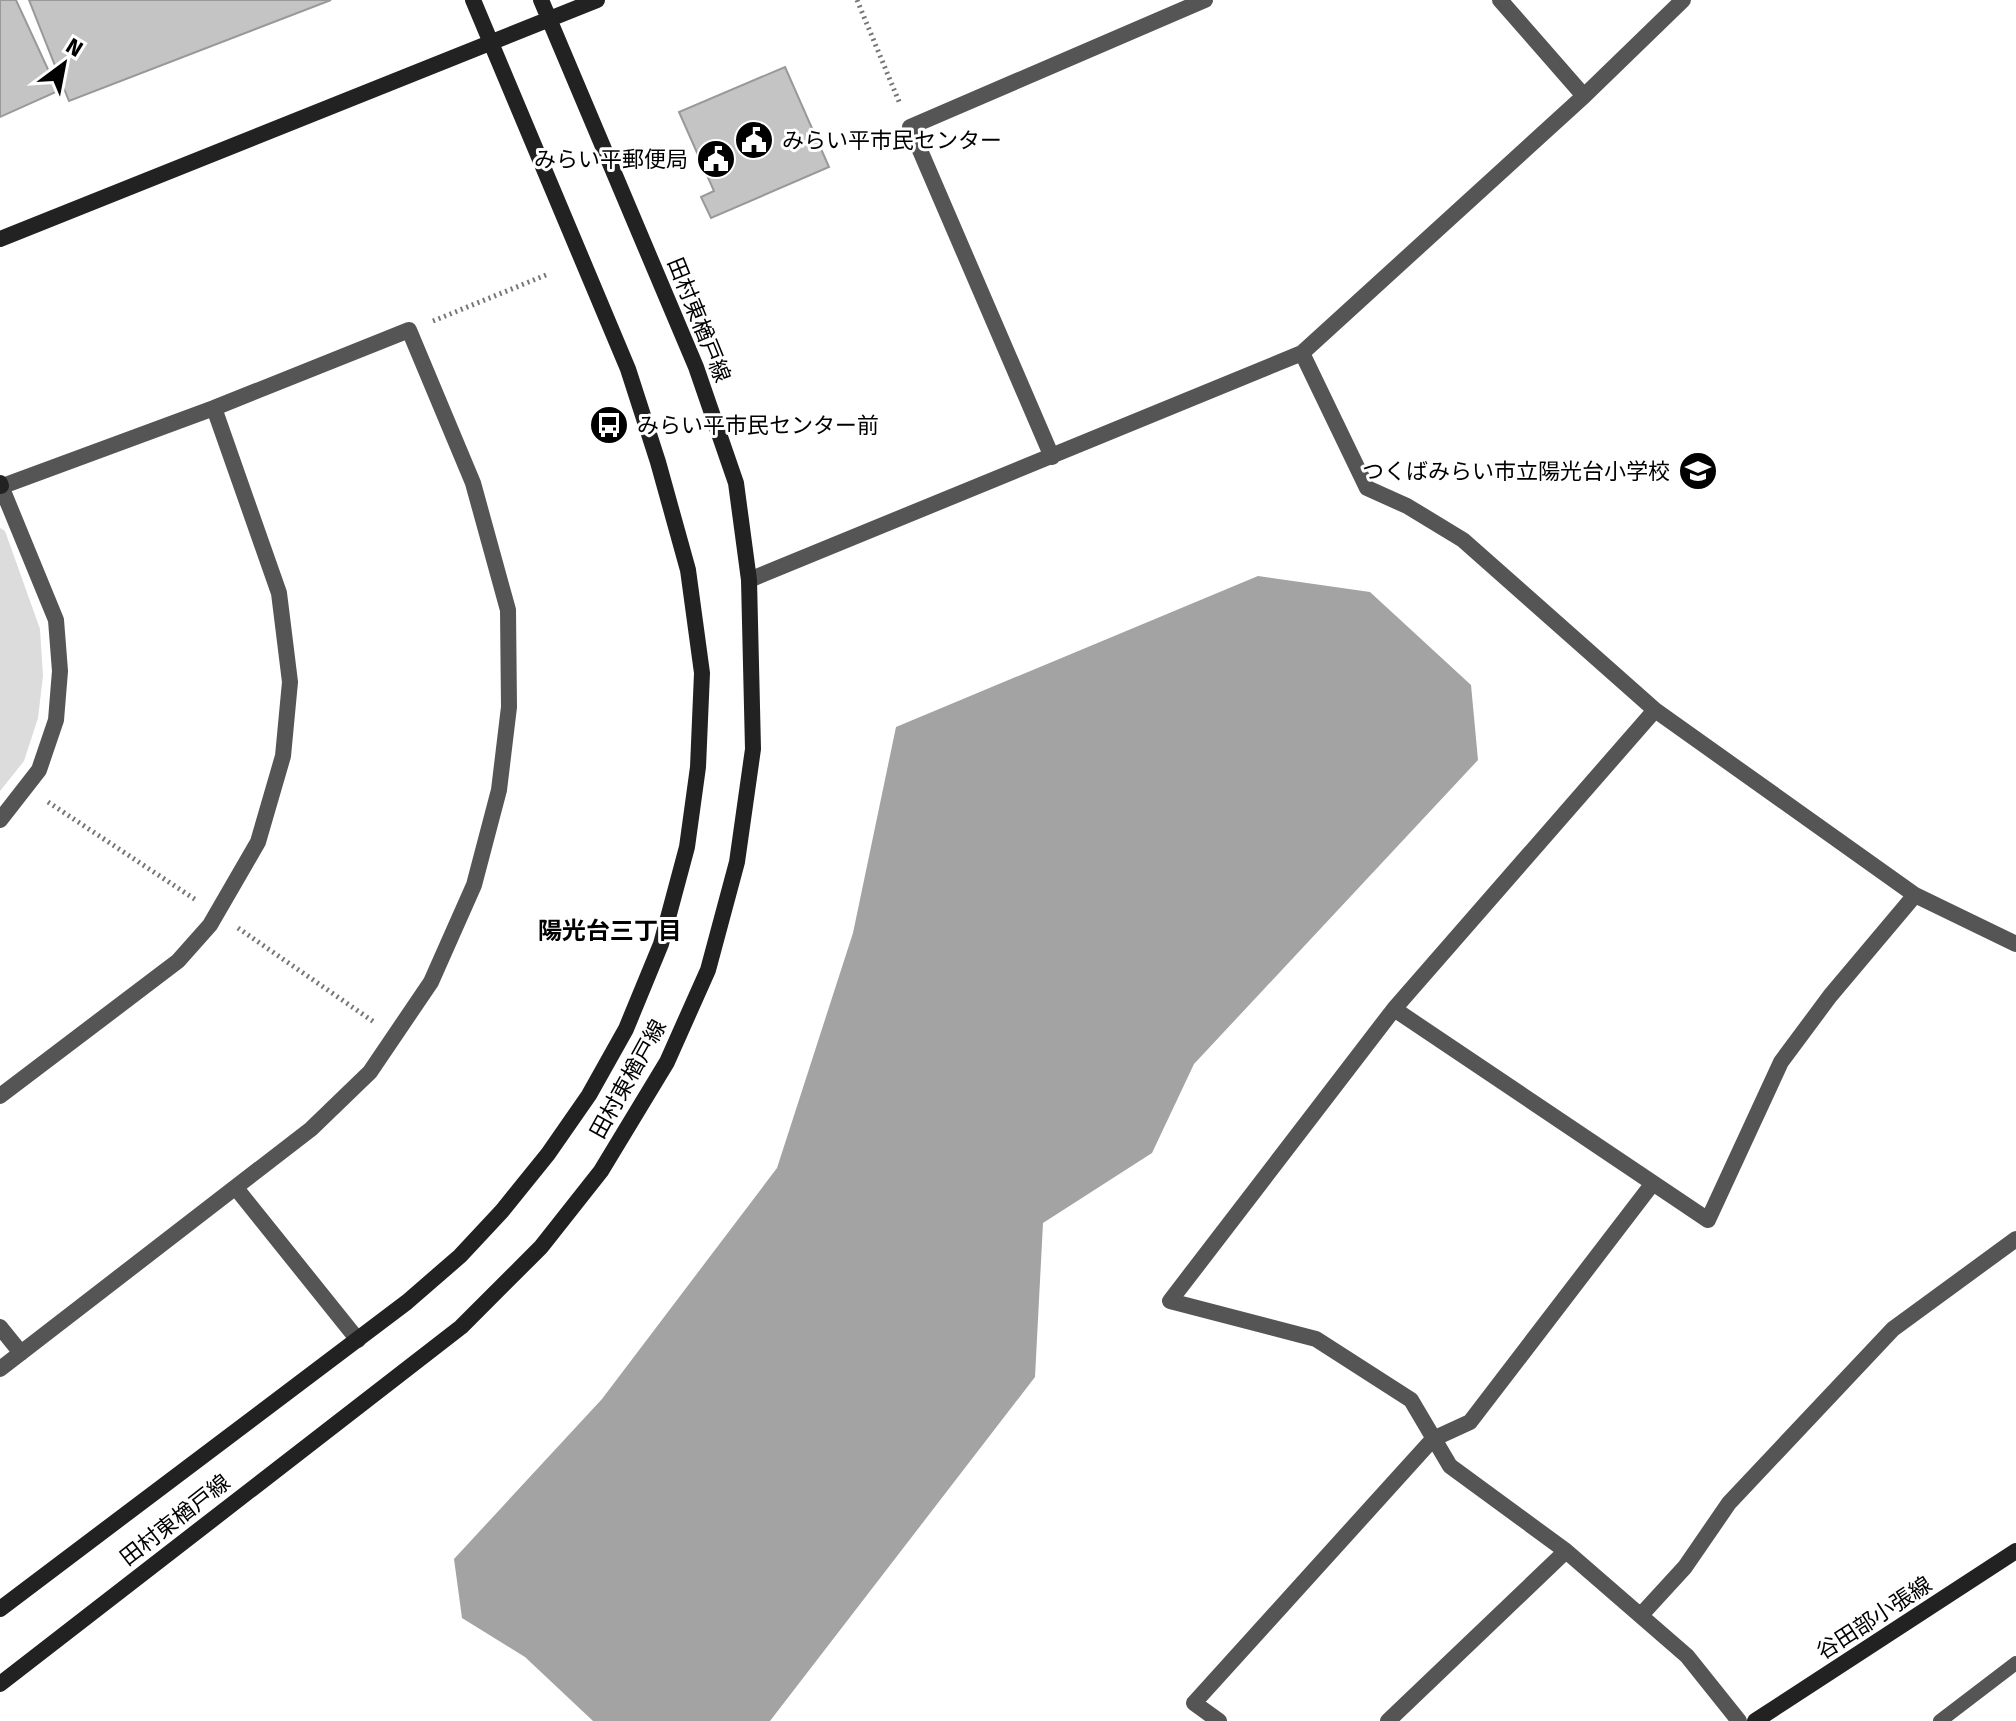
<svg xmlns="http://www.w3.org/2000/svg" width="2016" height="1721" font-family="'Fira Sans','Noto Sans JP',sans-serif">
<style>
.green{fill:#dcdcdc}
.water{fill:#a3a3a3}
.building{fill:#c4c4c4;stroke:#999;stroke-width:2}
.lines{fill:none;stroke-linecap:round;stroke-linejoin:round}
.path{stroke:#777;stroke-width:5;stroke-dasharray:2 4;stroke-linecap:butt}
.lane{stroke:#555;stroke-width:14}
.street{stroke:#555;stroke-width:16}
.secondary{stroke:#222;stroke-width:16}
.labels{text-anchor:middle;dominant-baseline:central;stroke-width:6;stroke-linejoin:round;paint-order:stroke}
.poi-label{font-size:22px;fill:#000;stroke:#fff;text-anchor:start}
.street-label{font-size:22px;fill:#000;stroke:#fff}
.neighbourhood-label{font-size:24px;font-weight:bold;fill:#000;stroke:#fff}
</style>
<rect width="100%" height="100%" fill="#fff"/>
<path class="green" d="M 0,528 L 5,531 L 40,629 L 43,676 L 38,718 L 24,761 L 0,791 Z"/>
<path class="water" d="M 1258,576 L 1370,592 L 1471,685 L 1478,760 L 1194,1064 L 1152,1153 L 1043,1223 L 1035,1377 L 770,1721 L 593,1721 L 525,1657 L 462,1618 L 454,1559 L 602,1399 L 777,1168 L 853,933 L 896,727 Z"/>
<path class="building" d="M 0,0 L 16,0 L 58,91 L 0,117 Z
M 29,0 L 331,0 L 69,101 Z
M 785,67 L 829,167 L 711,218 L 701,197 L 714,191 L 679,112 Z"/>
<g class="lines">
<path class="path" d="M 857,0 L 900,104
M 433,321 L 546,275
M 48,802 L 196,900
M 238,928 L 374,1022"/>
<path class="lane" d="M 1940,1721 L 2016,1663"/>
<path class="street" d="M 1500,0 L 1584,96
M 1302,353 L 1367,488 L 1407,506 L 1463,540 L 1655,710 L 1915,895 L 2016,944
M 1052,457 L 910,127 L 1205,0
M 0,487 L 214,408 L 409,330 L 473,483 L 508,610 L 509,707 L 499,790 L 474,885 L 431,982 L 370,1072 L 311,1129 L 0,1369
M 749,580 L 1302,353 L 1584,96 L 1683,0
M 1655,710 L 1394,1009 L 1170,1301 L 1316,1339 L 1411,1400 L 1450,1466 L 1566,1551 L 1687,1656 L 1739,1721
M 0,820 L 39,770 L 56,720 L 60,671 L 56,620 L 1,486
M 1394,1009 L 1708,1220 L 1781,1062 L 1830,996 L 1915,895
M 0,1096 L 178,961 L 210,925 L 258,842 L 283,756 L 290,682 L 279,593 L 214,408
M 236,1188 L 358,1340
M 0,1327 L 21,1353
M 1641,1615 L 1685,1567 L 1729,1503 L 1893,1329 L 2016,1239
M 1219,1721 L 1194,1703 L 1433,1439 L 1470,1422 L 1653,1183
M 1388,1721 L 1566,1551"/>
<path class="secondary" d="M 0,239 L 597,0
M 0,483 L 1,486
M 0,1609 L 407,1302 L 460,1256 L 502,1211 L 548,1154 L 589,1095 L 626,1029 L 661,944 L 687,847 L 698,767 L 702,673 L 688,570 L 658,462 L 628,369 L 473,0
M 0,1684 L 461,1327 L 541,1247 L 601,1171 L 667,1062 L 708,970 L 737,862 L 753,749 L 749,580 L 736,483 L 696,367 L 541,0
M 1755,1721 L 2016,1551"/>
</g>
<defs>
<g id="civic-disc" transform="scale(2)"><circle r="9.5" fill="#000" stroke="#fff"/><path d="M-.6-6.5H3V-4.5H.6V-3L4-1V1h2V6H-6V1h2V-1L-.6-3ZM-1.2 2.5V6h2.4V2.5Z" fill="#fff"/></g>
<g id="bus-disc" transform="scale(2)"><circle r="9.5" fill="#000" stroke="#fff"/><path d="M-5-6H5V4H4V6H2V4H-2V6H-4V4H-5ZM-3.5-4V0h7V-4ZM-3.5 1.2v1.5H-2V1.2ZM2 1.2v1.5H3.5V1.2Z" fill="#fff"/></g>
<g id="school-disc" transform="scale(2)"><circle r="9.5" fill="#000" stroke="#fff"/><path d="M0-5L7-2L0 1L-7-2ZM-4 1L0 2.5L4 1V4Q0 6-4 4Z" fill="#fff"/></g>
</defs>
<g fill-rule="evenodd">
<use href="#civic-disc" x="754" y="140"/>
<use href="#civic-disc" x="716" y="159"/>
<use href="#bus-disc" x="609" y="425"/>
<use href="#school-disc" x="1698" y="471"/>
</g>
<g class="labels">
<g class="poi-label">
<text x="782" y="140">みらい平市民センター</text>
<text x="688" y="159" text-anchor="end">みらい平郵便局</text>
<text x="637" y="425">みらい平市民センター前</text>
<text x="1670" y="471" text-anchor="end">つくばみらい市立陽光台小学校</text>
</g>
<g class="street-label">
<text transform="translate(699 320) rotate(68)">田村東楢戸線</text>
<text transform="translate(628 1079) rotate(-61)">田村東楢戸線</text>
<text transform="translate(175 1520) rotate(-38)">田村東楢戸線</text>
<text transform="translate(1874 1618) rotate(-33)">谷田部小張線</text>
</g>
<g class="neighbourhood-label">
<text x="610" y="931">陽光台三丁目</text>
</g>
</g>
<g transform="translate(64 64) rotate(32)" stroke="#ffffff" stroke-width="6" paint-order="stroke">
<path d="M0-6L14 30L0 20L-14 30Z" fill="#000000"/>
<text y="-12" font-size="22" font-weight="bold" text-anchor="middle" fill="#000000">N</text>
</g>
</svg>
